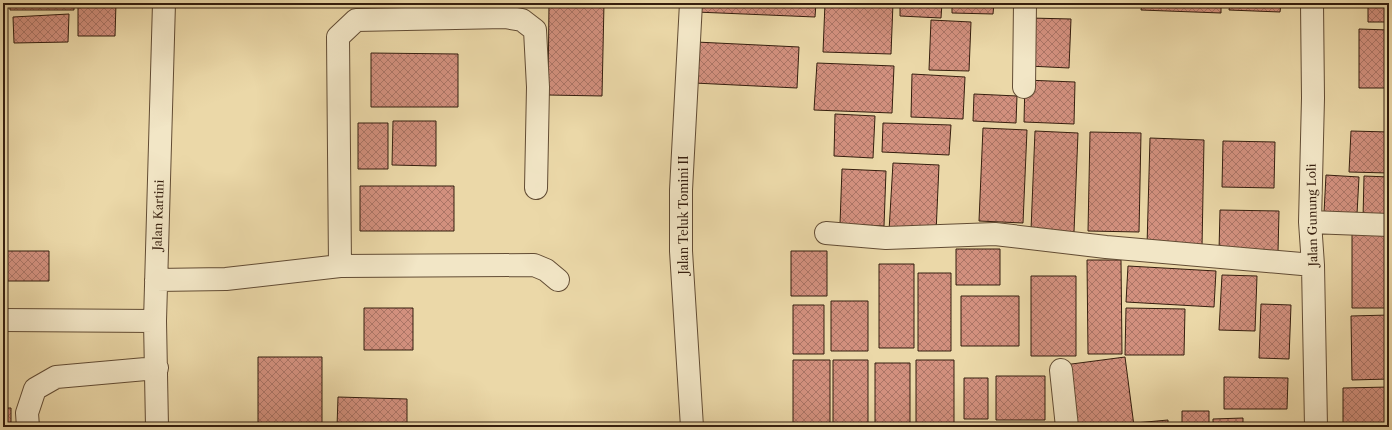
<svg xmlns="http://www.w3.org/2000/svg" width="1392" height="430" font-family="'Libre Caslon Text',serif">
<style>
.building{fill:url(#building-cross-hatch);stroke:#351e0e}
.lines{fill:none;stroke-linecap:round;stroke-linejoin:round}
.minor-casing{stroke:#624c34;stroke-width:24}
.minor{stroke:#f2e6c6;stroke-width:22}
.labels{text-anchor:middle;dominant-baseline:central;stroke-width:4;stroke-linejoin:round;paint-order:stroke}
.street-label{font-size:12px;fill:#351e0e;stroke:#f2e6c6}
</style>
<defs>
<pattern id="building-cross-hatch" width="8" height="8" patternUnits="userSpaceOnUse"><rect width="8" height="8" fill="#d2907e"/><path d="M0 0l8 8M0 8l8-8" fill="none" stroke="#ab7566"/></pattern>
</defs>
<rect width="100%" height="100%" fill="#ebd8a8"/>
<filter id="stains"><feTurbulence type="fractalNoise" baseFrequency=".005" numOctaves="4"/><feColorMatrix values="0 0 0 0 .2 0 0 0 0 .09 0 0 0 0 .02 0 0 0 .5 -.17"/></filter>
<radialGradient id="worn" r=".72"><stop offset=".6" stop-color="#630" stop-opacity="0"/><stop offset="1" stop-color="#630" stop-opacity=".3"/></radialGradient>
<path class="building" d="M 3,3 L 4,3 L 4,70 L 3,70 Z
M 10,3 L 74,3 L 74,10 L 10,10 Z
M 78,3 L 116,3 L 115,36 L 78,36 Z
M 549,3 L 604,3 L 602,96 L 548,95 Z
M 696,3 L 816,3 L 815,17 L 696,12 Z
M 825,3 L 893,3 L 891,54 L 823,52 Z
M 900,3 L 942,3 L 941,18 L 900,16 Z
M 952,3 L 994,3 L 993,14 L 952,13 Z
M 1142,3 L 1221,3 L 1221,13 L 1141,10 Z
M 1230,3 L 1281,3 L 1280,12 L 1229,10 Z
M 1368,3 L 1389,3 L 1389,22 L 1368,22 Z
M 69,14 L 68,42 L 14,43 L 13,17 Z
M 1030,18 L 1071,19 L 1069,68 L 1028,66 Z
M 931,20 L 971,22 L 969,71 L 929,70 Z
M 1359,29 L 1389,30 L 1389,88 L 1359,88 Z
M 696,42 L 799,47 L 797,88 L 694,83 Z
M 371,53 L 458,54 L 458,107 L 371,107 Z
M 817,63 L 894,66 L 892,113 L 814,110 Z
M 912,74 L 965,77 L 963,119 L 911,117 Z
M 1025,80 L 1075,82 L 1074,124 L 1024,122 Z
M 974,94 L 1017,96 L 1016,123 L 973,121 Z
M 835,114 L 875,116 L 873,158 L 834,156 Z
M 393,121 L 436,121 L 436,166 L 392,165 Z
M 358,123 L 388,123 L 388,169 L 358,169 Z
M 883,123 L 951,125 L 949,155 L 882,152 Z
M 983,128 L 1027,130 L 1023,223 L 979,221 Z
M 1035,131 L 1078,133 L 1074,232 L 1031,230 Z
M 1351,131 L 1389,132 L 1389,173 L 1349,172 Z
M 1090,132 L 1141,133 L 1139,232 L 1088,231 Z
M 1150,138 L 1204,140 L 1202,247 L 1147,246 Z
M 1223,141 L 1275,142 L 1274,188 L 1222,187 Z
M 893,163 L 939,165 L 936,233 L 889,231 Z
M 842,169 L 886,171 L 884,226 L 840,224 Z
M 1326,175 L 1359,177 L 1357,214 L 1324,213 Z
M 1364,176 L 1389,177 L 1389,220 L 1363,219 Z
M 360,186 L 454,186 L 454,231 L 360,231 Z
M 1220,210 L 1279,211 L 1278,252 L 1219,251 Z
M 1352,232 L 1389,232 L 1389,308 L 1352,308 Z
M 956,249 L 1000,249 L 1000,285 L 956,285 Z
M 3,251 L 49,251 L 49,281 L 3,281 Z
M 791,251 L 827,251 L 827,296 L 791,296 Z
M 1087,260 L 1121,260 L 1122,354 L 1088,354 Z
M 879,264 L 914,264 L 914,348 L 879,348 Z
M 1128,266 L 1216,271 L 1214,307 L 1126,302 Z
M 918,273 L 951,273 L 951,351 L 918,351 Z
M 1222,275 L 1257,276 L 1255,331 L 1219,330 Z
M 1031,276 L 1076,276 L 1076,356 L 1031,356 Z
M 961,296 L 1019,296 L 1019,346 L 961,346 Z
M 831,301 L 868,301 L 868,351 L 831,351 Z
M 1261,304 L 1291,305 L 1289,359 L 1259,358 Z
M 793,305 L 824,305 L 824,354 L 793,354 Z
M 364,308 L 413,308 L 413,350 L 364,350 Z
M 1126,308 L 1185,309 L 1184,355 L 1125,355 Z
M 1389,315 L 1389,379 L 1352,380 L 1351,316 Z
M 258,357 L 322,357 L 322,423 L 258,423 Z
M 1125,357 L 1134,426 L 1072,427 L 1064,365 Z
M 793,360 L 830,360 L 830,427 L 793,427 Z
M 833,360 L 868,360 L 868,426 L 833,426 Z
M 916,360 L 954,360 L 954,427 L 916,427 Z
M 875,363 L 910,363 L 910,424 L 875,424 Z
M 996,376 L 1045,376 L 1045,420 L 996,420 Z
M 1224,377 L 1288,378 L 1287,409 L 1224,409 Z
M 964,378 L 988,378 L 988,419 L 964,419 Z
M 1389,387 L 1389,427 L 1343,427 L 1343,388 Z
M 338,397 L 407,399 L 407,427 L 337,427 Z
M 3,408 L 11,408 L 11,427 L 3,427 Z
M 1182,411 L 1209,411 L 1209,427 L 1182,427 Z
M 1243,418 L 1243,427 L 1213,427 L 1213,419 Z
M 1168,420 L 1168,427 L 1135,427 L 1135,423 Z"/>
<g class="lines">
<g class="minor-casing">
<path id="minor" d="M 691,3 L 681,190 L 681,251 L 692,427
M 1312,3 L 1313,98 L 1310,222 L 1313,265 L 1316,427
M 1024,87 L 1025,3
M 1310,222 L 1389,225
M 826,233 L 886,238 L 995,234 L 1106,247 L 1313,265
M 340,266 L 338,37 L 356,20 L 505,17 L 522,20 L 535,30 L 538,87 L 536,188
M 156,280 L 226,279 L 340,266 L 534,265 L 546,270 L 558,280
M 3,320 L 155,321
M 1061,370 L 1067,427
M 28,427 L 27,413 L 35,389 L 56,377 L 157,368
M 157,427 L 155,321 L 164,3"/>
</g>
<use href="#minor" class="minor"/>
</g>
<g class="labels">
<g class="street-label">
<text transform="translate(158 215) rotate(-88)">Jalan Kartini</text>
<text transform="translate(683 215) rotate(-90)">Jalan Teluk Tomini II</text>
<text transform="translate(1312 215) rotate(-91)">Jalan Gunung Loli</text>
</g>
</g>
<rect width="1392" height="430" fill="none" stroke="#ebd8a8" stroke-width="16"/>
<rect x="4" y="4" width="1384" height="422" fill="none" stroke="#351e0e" stroke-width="2"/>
<rect x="8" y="8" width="1376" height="414" fill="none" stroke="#351e0e"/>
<rect width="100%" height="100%" filter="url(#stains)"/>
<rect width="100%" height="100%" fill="url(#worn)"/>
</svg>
